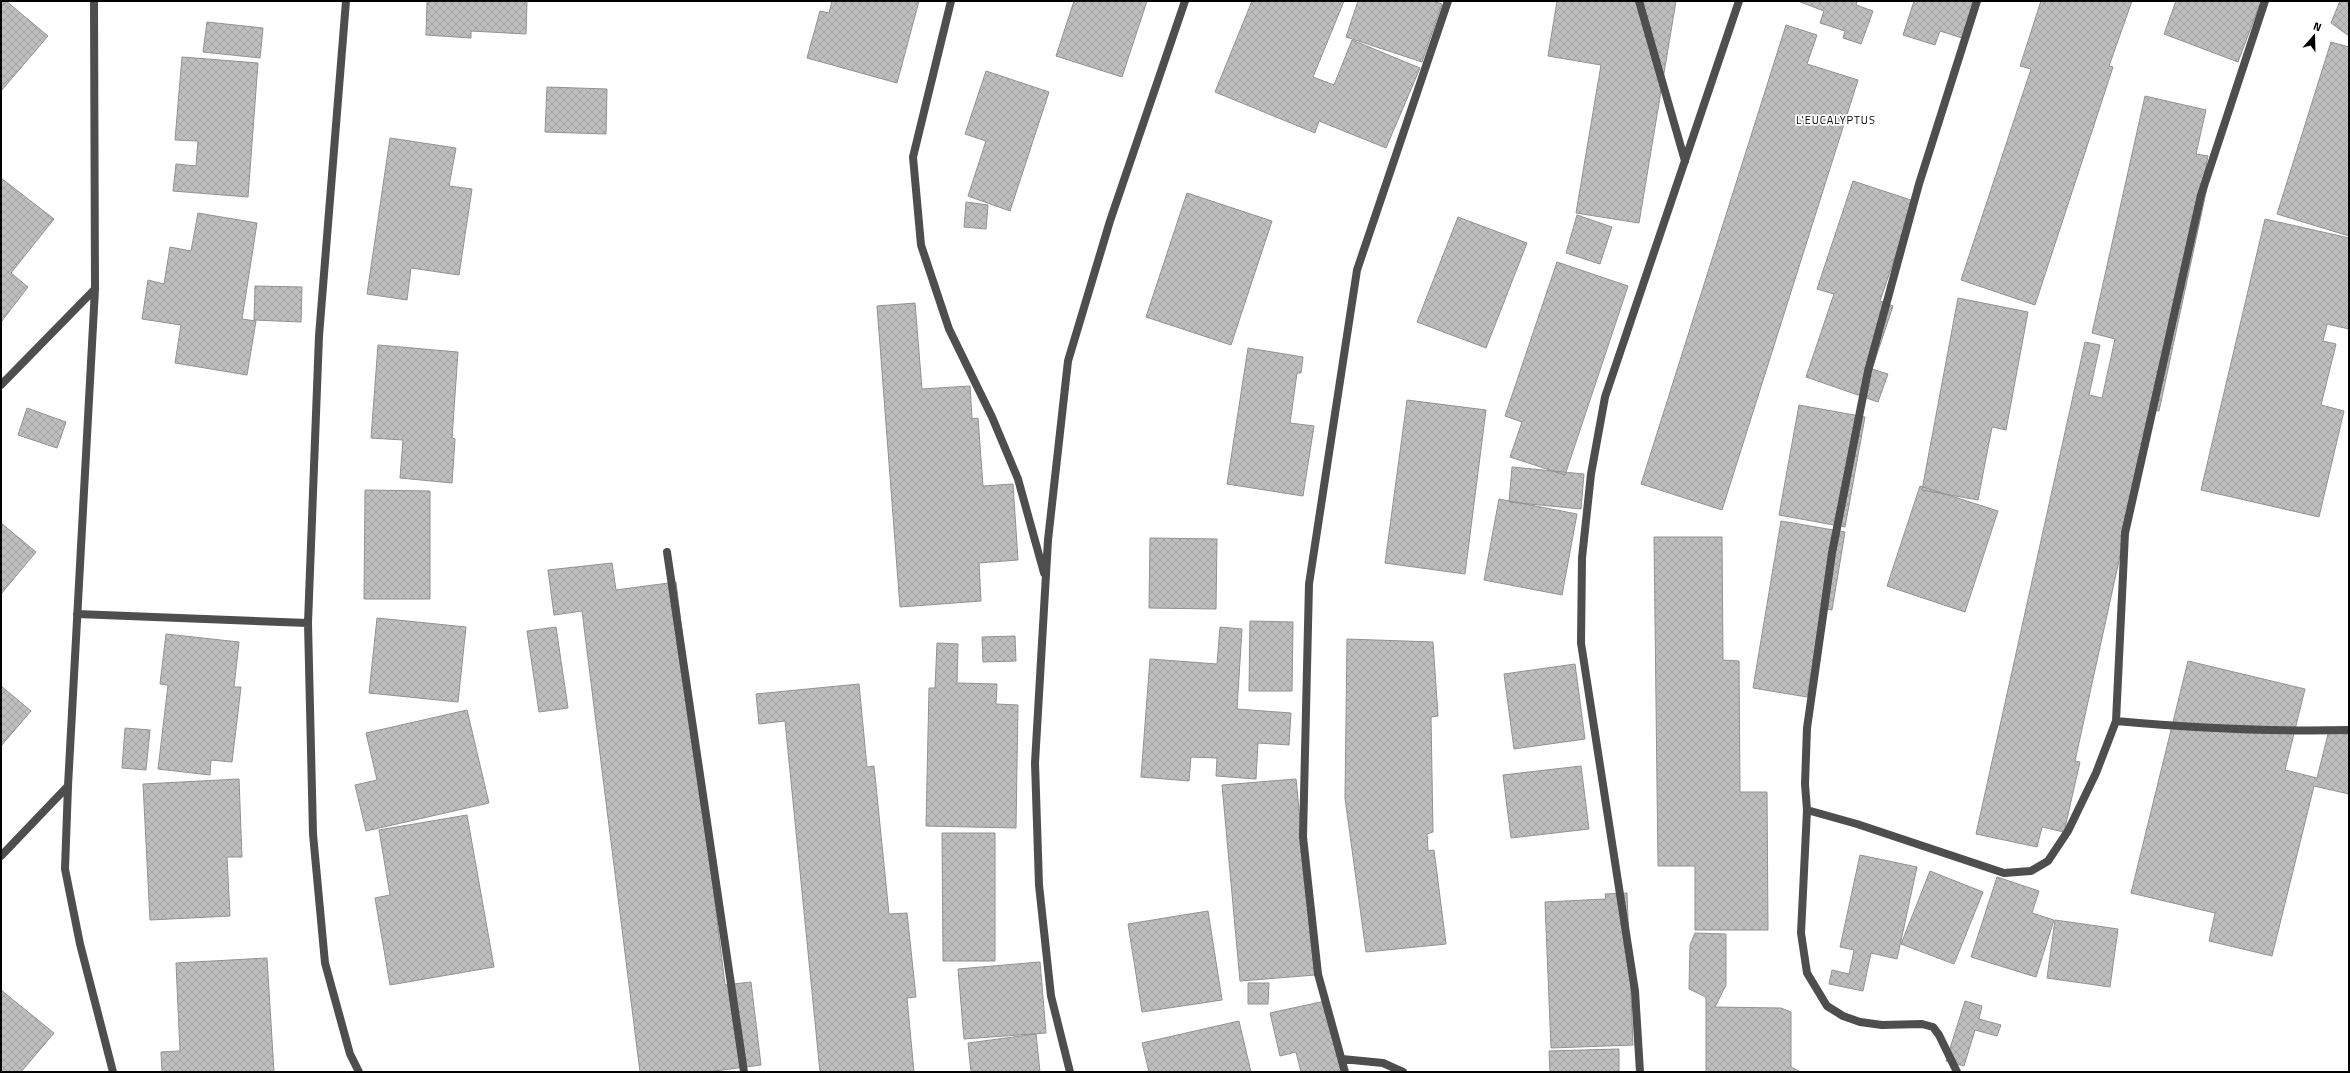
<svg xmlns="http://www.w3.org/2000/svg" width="2350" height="1073" font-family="'Titillium Web',sans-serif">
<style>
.building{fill:url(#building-cross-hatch);stroke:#929292}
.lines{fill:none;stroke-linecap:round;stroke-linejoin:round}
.minor{stroke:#4e4e4e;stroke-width:8}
.labels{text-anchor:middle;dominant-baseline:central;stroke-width:3.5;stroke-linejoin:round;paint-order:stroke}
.neighbourhood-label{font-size:11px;letter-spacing:1px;fill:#000;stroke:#fff}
</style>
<defs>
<pattern id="building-cross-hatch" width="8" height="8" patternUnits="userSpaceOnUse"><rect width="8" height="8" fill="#bebebe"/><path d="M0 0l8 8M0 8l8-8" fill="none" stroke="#a2a2a2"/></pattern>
</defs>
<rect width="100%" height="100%" fill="#fff"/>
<path class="building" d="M 1,1 L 6,1 L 48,36 L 1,91 Z
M 427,1 L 527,1 L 526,34 L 471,31 L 471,38 L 426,35 Z
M 832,1 L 919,1 L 897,83 L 807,58 L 820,11 L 829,13 Z
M 1074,1 L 1147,1 L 1122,77 L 1056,56 Z
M 1252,1 L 1344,1 L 1313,77 L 1334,85 L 1352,40 L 1420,68 L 1386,148 L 1319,121 L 1315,133 L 1215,92 Z
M 1358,1 L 1433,1 L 1442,4 L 1422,62 L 1346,37 Z
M 1557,1 L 1676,1 L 1639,223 L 1576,213 L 1601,65 L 1548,56 Z
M 1798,1 L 1857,1 L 1856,5 L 1873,11 L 1861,44 L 1843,38 L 1845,31 L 1820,23 L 1824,11 Z
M 1914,1 L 1974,1 L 1962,38 L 1940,31 L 1935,45 L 1903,35 Z
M 2041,1 L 2132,1 L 2109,66 L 2113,67 L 2035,305 L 1961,280 L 2031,69 L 2020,66 Z
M 2176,1 L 2261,1 L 2238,62 L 2164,34 Z
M 2340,1 L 2349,1 L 2349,36 L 2331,23 Z
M 207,22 L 263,28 L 260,58 L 203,52 Z
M 1786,25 L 1817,35 L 1807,64 L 1858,80 L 1722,510 L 1641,484 Z
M 2331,42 L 2349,47 L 2349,236 L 2277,214 Z
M 182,57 L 258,63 L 248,197 L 173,191 L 176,164 L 196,166 L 198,141 L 175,140 Z
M 986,71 L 1049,92 L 1010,211 L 968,196 L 986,141 L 965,134 Z
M 547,87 L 607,89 L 606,134 L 545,132 Z
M 2145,96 L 2206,110 L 2196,154 L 2208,156 L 2202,187 L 2207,188 L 2159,411 L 2152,410 L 2075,761 L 2080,762 L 2064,832 L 2042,827 L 2037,847 L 1976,834 L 2085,342 L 2100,345 L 2089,395 L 2102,398 L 2115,339 L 2092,333 Z
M 390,138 L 456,148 L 449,186 L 472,189 L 459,275 L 411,268 L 407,300 L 367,294 Z
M 1,178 L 54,219 L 11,273 L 28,287 L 1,322 Z
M 1853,181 L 1914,201 L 1880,301 L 1893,306 L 1872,369 L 1888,374 L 1878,402 L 1806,377 L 1834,294 L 1817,289 Z
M 1187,193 L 1272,221 L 1231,345 L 1146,317 Z
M 966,202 L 988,205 L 986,229 L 964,227 Z
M 198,213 L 257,223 L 242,319 L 256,321 L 247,375 L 175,363 L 181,325 L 142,319 L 148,280 L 164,284 L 170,247 L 191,251 Z
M 1577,215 L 1612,227 L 1600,264 L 1566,253 Z
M 1458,217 L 1527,243 L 1486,348 L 1417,322 Z
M 2265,219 L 2349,238 L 2349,329 L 2327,324 L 2323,341 L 2336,344 L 2321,405 L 2344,411 L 2319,517 L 2201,490 Z
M 1557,262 L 1628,286 L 1565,475 L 1510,457 L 1522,422 L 1505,416 Z
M 255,286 L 302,287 L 301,322 L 254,320 Z
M 1958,298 L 2028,312 L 2006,430 L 1992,427 L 1978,500 L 1922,490 Z
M 915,303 L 922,389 L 970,386 L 972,419 L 978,418 L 983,486 L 1013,484 L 1018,560 L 979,563 L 981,601 L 900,607 L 877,306 Z
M 378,345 L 458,352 L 452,438 L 455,439 L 452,483 L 400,478 L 403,440 L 371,438 Z
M 1248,348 L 1303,357 L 1301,373 L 1297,373 L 1290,423 L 1314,426 L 1303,496 L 1227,484 Z
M 1407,400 L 1486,410 L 1465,574 L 1385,563 Z
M 1799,405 L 1865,417 L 1845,527 L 1779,515 Z
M 27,408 L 66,422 L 57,448 L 18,435 Z
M 1512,467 L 1584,474 L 1581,509 L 1509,502 Z
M 1920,486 L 1998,511 L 1965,612 L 1887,586 Z
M 365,490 L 430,491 L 430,599 L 364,599 Z
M 1499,499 L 1577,514 L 1562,595 L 1484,580 Z
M 1781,521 L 1845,532 L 1832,610 L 1822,608 L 1807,697 L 1753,688 Z
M 1,523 L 36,552 L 1,594 Z
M 1654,537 L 1722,537 L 1723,660 L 1739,661 L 1740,792 L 1767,792 L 1768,930 L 1695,930 L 1695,866 L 1658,866 Z
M 1150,538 L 1217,539 L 1216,609 L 1149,608 Z
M 612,563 L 616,590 L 676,582 L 725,985 L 751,982 L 761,1065 L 707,1072 L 640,1072 L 582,611 L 554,615 L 548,570 Z
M 377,618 L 466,627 L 458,702 L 369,693 Z
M 1250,621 L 1293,622 L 1292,691 L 1249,691 Z
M 556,627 L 568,708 L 539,712 L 527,631 Z
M 1220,627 L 1242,629 L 1237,709 L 1291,713 L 1289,745 L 1258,743 L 1256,779 L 1216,776 L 1217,758 L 1191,757 L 1189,781 L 1141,777 L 1150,659 L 1217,664 Z
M 166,634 L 239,642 L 234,687 L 241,687 L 232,762 L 211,760 L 210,775 L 158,769 L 168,685 L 160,684 Z
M 1015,636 L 1016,661 L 983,662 L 982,637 Z
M 1347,639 L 1433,642 L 1438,716 L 1431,717 L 1433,832 L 1427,834 L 1428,851 L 1434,850 L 1446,944 L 1366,952 L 1345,798 Z
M 937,643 L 958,644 L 957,683 L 997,684 L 996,704 L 1018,705 L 1016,828 L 926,826 L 929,688 L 935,688 Z
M 2188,661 L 2305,689 L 2285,770 L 2317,778 L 2329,730 L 2349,735 L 2349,794 L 2314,786 L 2272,956 L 2209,941 L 2215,913 L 2131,893 Z
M 1575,664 L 1585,739 L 1514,749 L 1504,674 Z
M 859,684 L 867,767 L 874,766 L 889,914 L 907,913 L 916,997 L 907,998 L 914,1072 L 820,1072 L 785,721 L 759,724 L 756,694 Z
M 1,686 L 31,711 L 1,746 Z
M 467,710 L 489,803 L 366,831 L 355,785 L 377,780 L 366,733 Z
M 125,728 L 150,730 L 146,770 L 122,768 Z
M 1581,766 L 1589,829 L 1511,838 L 1503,775 Z
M 239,779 L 242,857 L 227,857 L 230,916 L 150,920 L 143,784 Z
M 1296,779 L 1315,975 L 1240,981 L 1222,785 Z
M 467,815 L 494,967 L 390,985 L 375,898 L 390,895 L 379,830 Z
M 942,833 L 995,833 L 995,961 L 943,961 Z
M 1860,855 L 1917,867 L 1897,959 L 1871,953 L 1863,991 L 1829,984 L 1832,970 L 1849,974 L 1854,950 L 1840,947 Z
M 1930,871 L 1983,892 L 1954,964 L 1901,944 Z
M 1997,877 L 2039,891 L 2032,913 L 2054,920 L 2036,977 L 1971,957 Z
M 1627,893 L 1633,1045 L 1551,1048 L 1545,902 L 1606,899 L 1605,894 Z
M 1208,911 L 1222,1000 L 1142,1012 L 1128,924 Z
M 2055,920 L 2118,929 L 2110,987 L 2047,978 Z
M 1695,933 L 1726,934 L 1726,985 L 1715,1007 L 1781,1008 L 1791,1012 L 1791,1067 L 1801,1072 L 1706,1072 L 1706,997 L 1689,989 L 1690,945 Z
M 267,958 L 274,1072 L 162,1072 L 161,1052 L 180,1051 L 176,963 Z
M 1040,962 L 1046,1033 L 964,1039 L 958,969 Z
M 1248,983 L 1269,983 L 1268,1004 L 1248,1004 Z
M 1,990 L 54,1033 L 21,1072 L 1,1072 Z
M 1325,1001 L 1341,1072 L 1301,1072 L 1296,1052 L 1280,1056 L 1270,1013 Z
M 1965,1001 L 1982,1006 L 1979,1019 L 2001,1025 L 1997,1036 L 1975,1030 L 1964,1066 L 1946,1061 Z
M 1239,1021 L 1251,1072 L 1149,1072 L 1142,1043 Z
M 1036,1034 L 1040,1072 L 971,1072 L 968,1043 Z
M 1619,1049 L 1619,1072 L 1550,1072 L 1549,1051 Z"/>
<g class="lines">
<path class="minor" d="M 94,1 L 95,289 L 68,786 L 65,869 L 80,944 L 113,1072
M 346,1 L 319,336 L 308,623 L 313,834 L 325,963 L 350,1054 L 359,1072
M 951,1 L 913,157 L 921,245 L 949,329 L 992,417 L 1018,479 L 1044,573
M 1639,1 L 1685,161
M 1,385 L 95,289
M 667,552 L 744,1072
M 77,614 L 308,623
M 2116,721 C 2194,728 2271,732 2349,730
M 1807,810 L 1857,824 L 2004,873 L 2031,871 L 2048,861 L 2068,831 L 2096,773 L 2116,721 L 2125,533 L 2201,195 L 2265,1
M 1,856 L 68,786
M 1342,1059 L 1383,1063 L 1403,1072
M 1070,1072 L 1051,996 L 1039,885 L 1035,763 L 1048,540 L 1068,361 L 1110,221 L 1185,1
M 1345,1072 L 1318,974 L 1303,837 L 1309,584 L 1357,270 L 1448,1
M 1640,1072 L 1635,991 L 1581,643 L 1582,558 L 1591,474 L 1605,397 L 1739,1
M 1957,1072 L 1939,1035 L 1933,1027 L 1922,1024 L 1882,1025 L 1860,1022 L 1843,1016 L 1827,1006 L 1807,973 L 1801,933 L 1807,810 L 1805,784 L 1807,728 L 1832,553 L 1868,371 L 1919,184 L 1977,1"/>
</g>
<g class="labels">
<g class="neighbourhood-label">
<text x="1836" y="120">L'EUCALYPTUS</text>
</g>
</g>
<rect width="2350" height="1073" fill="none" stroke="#000000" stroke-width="4"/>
<g transform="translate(2314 36) rotate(20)" stroke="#ffffff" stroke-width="3" paint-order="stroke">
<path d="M0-3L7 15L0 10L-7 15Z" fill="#000000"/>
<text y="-6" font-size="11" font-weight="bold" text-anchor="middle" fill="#000000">N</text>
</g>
</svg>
